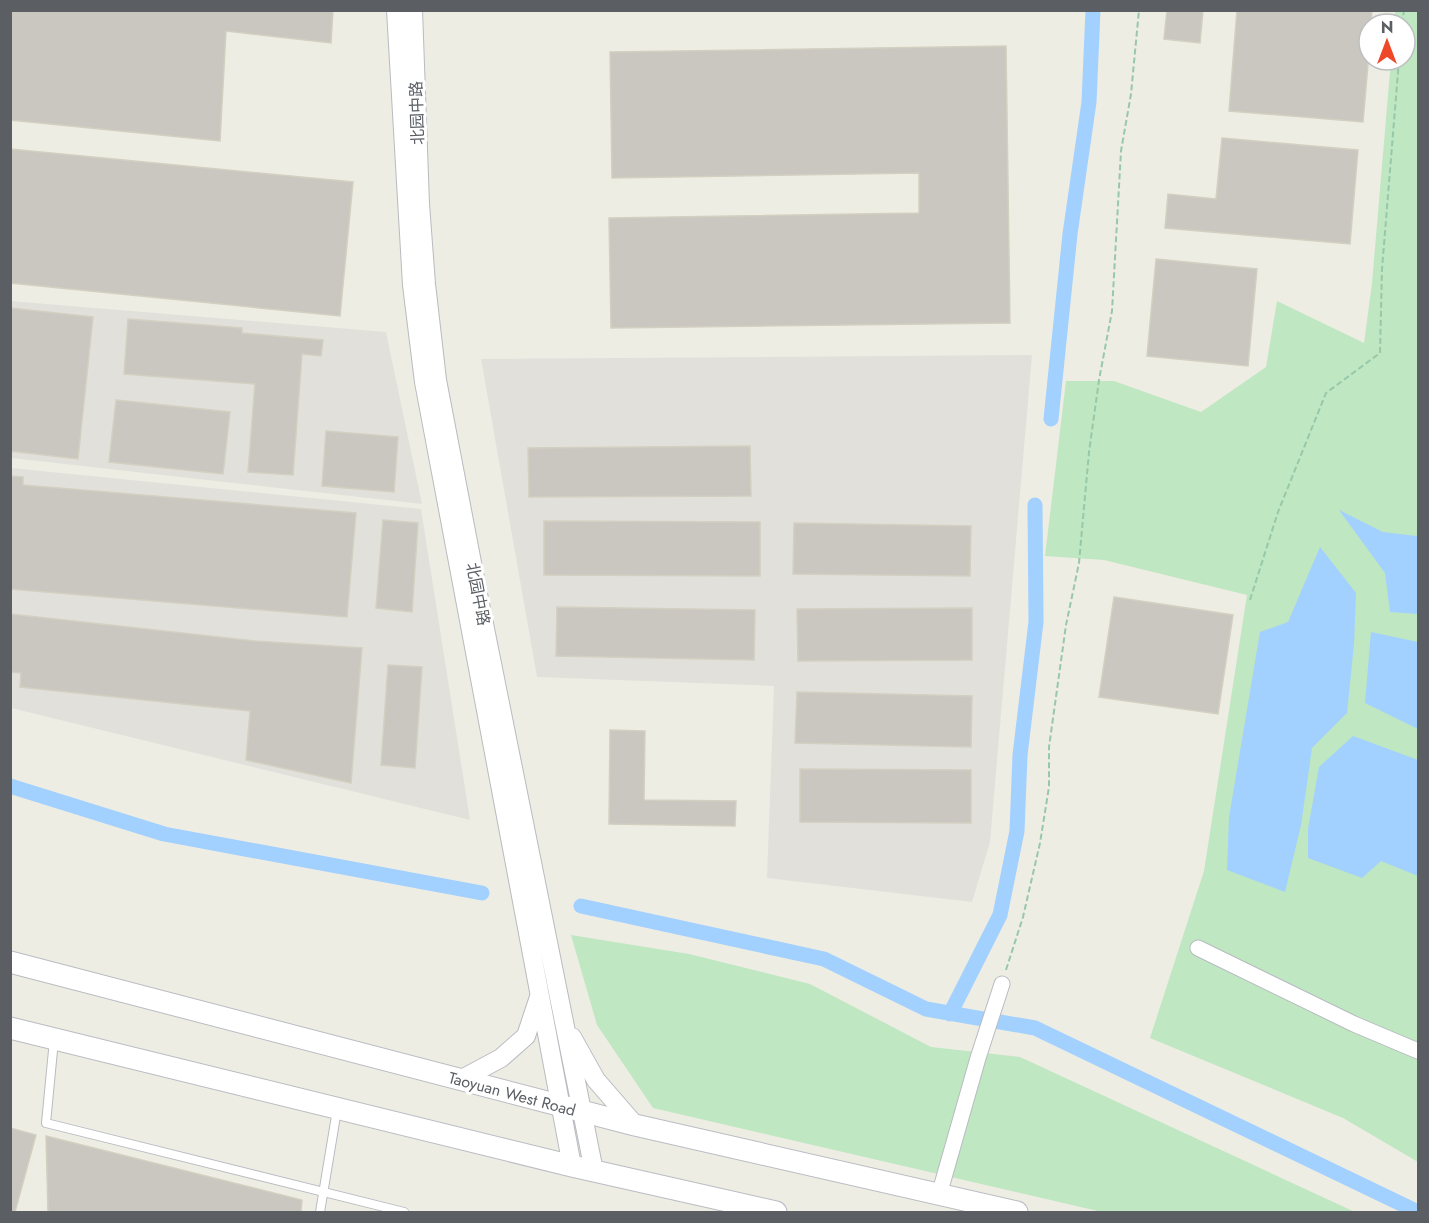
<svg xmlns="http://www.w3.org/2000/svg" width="1429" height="1223" font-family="Jost,'Noto Sans SC',sans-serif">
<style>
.industrial{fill:#e2e0db}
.green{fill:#bfe7c2}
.water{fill:#a2d0ff}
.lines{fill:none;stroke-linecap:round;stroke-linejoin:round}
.canal{stroke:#a2d0ff;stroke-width:15}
.building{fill:#c9c7c0;stroke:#d3cfc1;stroke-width:1.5}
.service-casing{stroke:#b8bbc0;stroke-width:10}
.minor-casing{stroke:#b8bbc0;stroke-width:17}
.tertiary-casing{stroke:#b8bbc0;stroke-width:20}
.secondary-casing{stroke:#b9bcc2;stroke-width:23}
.path{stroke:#97c8a9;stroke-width:2;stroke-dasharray:6 3;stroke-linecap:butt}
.service{stroke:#fff;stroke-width:8}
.minor{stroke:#fff;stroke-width:15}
.tertiary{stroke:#fff;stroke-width:18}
.secondary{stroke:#fff;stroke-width:21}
.labels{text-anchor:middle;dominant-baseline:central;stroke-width:6;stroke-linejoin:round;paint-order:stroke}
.street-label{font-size:16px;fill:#5b5f64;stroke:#fff}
</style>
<rect width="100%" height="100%" fill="#eeede3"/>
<path class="industrial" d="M 10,301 L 386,332 L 422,504 L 11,458 Z
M 1032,355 L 990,842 L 972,902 L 767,878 L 774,686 L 537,677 L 481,359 Z
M 11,468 L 421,509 L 470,820 L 11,708 Z"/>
<path class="green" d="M 1395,11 L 1418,11 L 1418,1162 L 1343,1118 L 1150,1038 L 1204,871 L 1247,595 L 1104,560 L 1045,556 L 1066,381 L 1114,381 L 1201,412 L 1266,367 L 1277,301 L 1364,343 L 1372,283 L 1391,60 L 1405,60 L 1405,24 L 1394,24 Z
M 571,935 L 689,954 L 810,984 L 931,1047 L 1020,1057 L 1355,1212 L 1102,1212 L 653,1108 L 597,1025 Z"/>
<path class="water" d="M 1339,510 L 1383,532 L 1416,536 L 1418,535 L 1418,614 L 1390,612 L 1385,573 Z
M 1320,547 L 1356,593 L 1354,644 L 1347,713 L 1312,748 L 1301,825 L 1285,892 L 1227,870 L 1229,817 L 1260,632 L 1288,622 Z
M 1371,632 L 1418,642 L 1418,729 L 1365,703 Z
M 1353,736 L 1418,760 L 1418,876 L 1381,861 L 1362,878 L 1308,858 L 1308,829 L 1319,767 Z"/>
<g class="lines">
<path class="canal" d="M 1051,419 L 1070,234 L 1089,102 L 1093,10
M 10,786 L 164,834 L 482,893
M 581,906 L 824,959 L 926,1009 L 1035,1028 L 1418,1212
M 950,1014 L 1000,915 L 1017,831 L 1020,755 L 1036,622 L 1035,505"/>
</g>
<path class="building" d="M 10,10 L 333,10 L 331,43 L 226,31 L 220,141 L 10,120 Z
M 1167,10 L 1203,10 L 1200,43 L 1164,39 Z
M 1237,10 L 1372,10 L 1371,24 L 1369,24 L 1369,53 L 1363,122 L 1229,111 Z
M 1006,46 L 1010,323 L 611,328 L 609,218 L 919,213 L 919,173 L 612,178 L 610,52 Z
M 1222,138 L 1358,150 L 1350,244 L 1165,228 L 1168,194 L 1216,199 Z
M 10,149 L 353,182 L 340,316 L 10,283 Z
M 1156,259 L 1257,269 L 1248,366 L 1147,356 Z
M 10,308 L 93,317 L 78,459 L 10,451 Z
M 128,319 L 242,328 L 242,333 L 323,340 L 321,356 L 302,354 L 293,475 L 248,472 L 255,384 L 124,374 Z
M 116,400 L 230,412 L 223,474 L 109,462 Z
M 326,431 L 398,437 L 394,492 L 322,486 Z
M 750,446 L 751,496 L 529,497 L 528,448 Z
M 10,476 L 23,477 L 23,485 L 356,513 L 347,617 L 10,589 Z
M 383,520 L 418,523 L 412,612 L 376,608 Z
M 544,521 L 760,522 L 760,576 L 544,575 Z
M 794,523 L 971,526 L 970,576 L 793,574 Z
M 1114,597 L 1233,615 L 1218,714 L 1099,697 Z
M 557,607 L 755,610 L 754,660 L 556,656 Z
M 972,608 L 972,660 L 798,661 L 797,609 Z
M 10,614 L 255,641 L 362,648 L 351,783 L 246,760 L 250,711 L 20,687 L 21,673 L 10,672 Z
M 388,665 L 422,667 L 415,768 L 381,765 Z
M 797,692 L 972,696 L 971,747 L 795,743 Z
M 610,730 L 645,731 L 644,800 L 736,801 L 735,826 L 609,824 Z
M 800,769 L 971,770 L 971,823 L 800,822 Z
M 10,1128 L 36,1135 L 15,1212 L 10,1212 Z
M 46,1136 L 302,1200 L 301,1212 L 48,1212 Z"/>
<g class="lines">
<g class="service-casing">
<path id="service" d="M 54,1040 L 46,1123 L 404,1212
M 320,1212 L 337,1110"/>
</g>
<g class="minor-casing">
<path id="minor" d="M 1198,948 L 1354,1024 L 1418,1051
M 939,1195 L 978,1058 L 1002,984"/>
</g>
<g class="tertiary-casing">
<path id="tertiary" d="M 396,10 L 412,285 L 424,382 L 572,1166
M 413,10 L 420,204 L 426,284 L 437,380 L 478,594 L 594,1171
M 572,1037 L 596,1080 L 635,1125
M 460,1080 L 501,1058 L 526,1036 L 539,997"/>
</g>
<g class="secondary-casing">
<path id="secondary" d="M 10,962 L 635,1125 L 1017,1212
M 10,1028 L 572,1166 L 776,1212"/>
</g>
<path class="path" d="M 1402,24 L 1404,10
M 1250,600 L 1278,512 L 1326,393 L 1380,353 L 1382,269 L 1399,60
M 1006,970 L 1023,917 L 1040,843 L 1049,787 L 1049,747 L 1066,625 L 1079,563 L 1089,452 L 1099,380 L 1112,311 L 1121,151 L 1131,94 L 1139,10"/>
<use href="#service" class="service"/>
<use href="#minor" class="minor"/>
<use href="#tertiary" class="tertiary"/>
<use href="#secondary" class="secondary"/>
</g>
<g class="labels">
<g class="street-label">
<text transform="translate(417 113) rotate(-92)">北园中路</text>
<text transform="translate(478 594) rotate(79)">北园中路</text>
<text transform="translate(512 1094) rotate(15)">Taoyuan West Road</text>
</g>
</g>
<rect width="1429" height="1223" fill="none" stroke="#5b5f64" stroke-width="24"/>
<g transform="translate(1387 42)"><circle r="28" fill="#ffffff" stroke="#bdbfc1" stroke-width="1.5"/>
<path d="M0-4.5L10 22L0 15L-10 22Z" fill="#ee4829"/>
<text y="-9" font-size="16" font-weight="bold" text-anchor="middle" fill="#5b5f64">N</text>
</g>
</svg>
